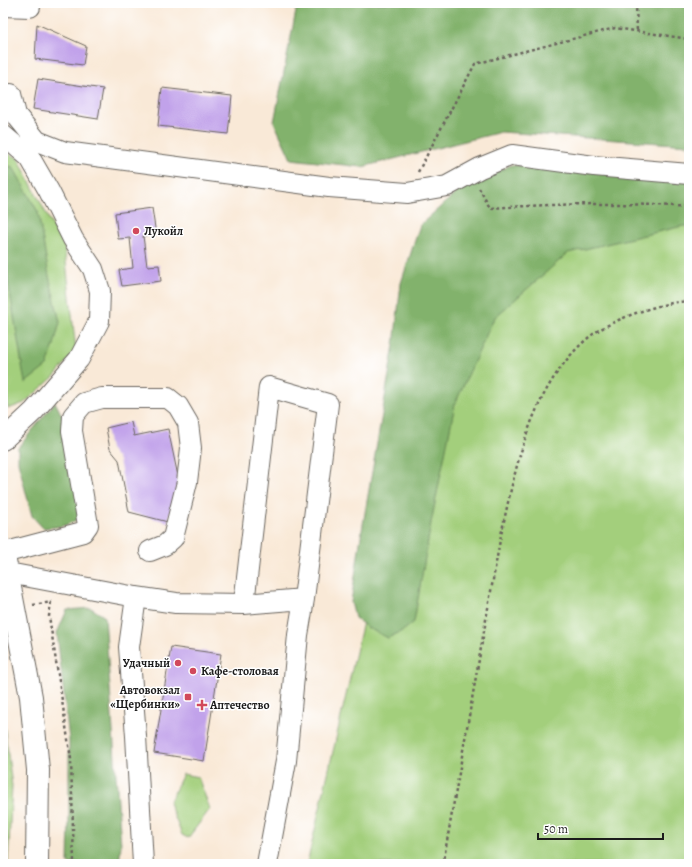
<svg xmlns="http://www.w3.org/2000/svg" width="692" height="867" font-family="Alegreya,serif">
<style>
.green{fill:#a3cf7c;stroke:#60764c}
.forest{fill:#82b26c;stroke:#4f6744}
.building{fill:#c1a2ea}
.lines{fill:none;stroke-linecap:round;stroke-linejoin:round}
.minor-casing{stroke:#69645d;stroke-width:22}
.major-casing{stroke:#69645d;stroke-width:24}
.path{stroke:#69645d;stroke-width:2.5;stroke-dasharray:3 3;stroke-linecap:butt}
.minor{stroke:#fff;stroke-width:20}
.major{stroke:#fff;stroke-width:22}
.poi-dot{fill:#d1495b;stroke:#fff;stroke-width:1.5}
.labels{text-anchor:middle;dominant-baseline:central;stroke-width:3;stroke-linejoin:round;paint-order:stroke}
.poi-label{font-size:12px;font-weight:bold;fill:#1c1c1c;stroke:#fff;text-anchor:start}
</style>
<rect width="100%" height="100%" fill="#fff"/>
<filter id="ink" filterUnits="userSpaceOnUse"><feTurbulence type="fractalNoise" baseFrequency=".025" numOctaves="2"/><feDisplacementMap in="SourceGraphic" scale="8" xChannelSelector="R" yChannelSelector="G"/><feConvolveMatrix kernelMatrix="1 2 1 2 8 2 1 2 1" color-interpolation-filters="sRGB"/></filter>
<filter id="wash" filterUnits="userSpaceOnUse"><feTurbulence type="fractalNoise" baseFrequency=".012" numOctaves="4" result="noise"/><feDisplacementMap in="SourceGraphic" scale="16" xChannelSelector="R" yChannelSelector="G"/><feGaussianBlur stdDeviation="0.9" result="paint"/><feColorMatrix in="noise" values="0 0 0 0 0 0 0 0 0 0 0 0 0 0 0 0 0 1.4 0 .05"/><feComposite in="paint" operator="in"/></filter>
<g filter="url(#wash)">
<rect width="100%" height="100%" fill="#f9e9d7"/>
<path class="green" d="M 3,151 L 18,158 L 53,227 L 64,244 L 76,350 L 56,375 L 24,403 L 8,409 L 3,363 Z
M 461,198 L 689,218 L 689,864 L 307,864 Z
M 3,715 L 12,786 L 8,864 L 3,864 Z
M 183,774 L 198,777 L 210,809 L 188,838 L 182,835 L 169,803 Z"/>
<path class="forest" d="M 299,3 L 689,3 L 689,145 L 501,132 L 362,167 L 291,159 L 274,122 L 297,6 Z
M 3,165 L 13,167 L 38,212 L 49,276 L 60,322 L 54,345 L 47,366 L 25,383 L 3,251 Z
M 511,165 L 689,180 L 689,226 L 683,226 L 568,253 L 494,318 L 455,404 L 431,523 L 414,622 L 404,630 L 388,638 L 368,628 L 355,618 L 351,602 L 361,536 L 394,345 L 401,283 L 420,225 L 457,192 Z
M 55,402 L 67,425 L 81,515 C 71,527 57,527 43,528 L 32,516 L 18,462 L 18,448 Z
M 91,608 L 105,617 L 121,845 L 119,864 L 68,864 L 69,816 L 69,740 L 57,633 L 67,610 Z"/>
<g id="blocks">
<path class="building" d="M 37,24 L 86,46 L 83,65 L 35,59 Z
M 38,79 L 103,89 L 98,119 L 33,109 Z
M 162,88 L 232,96 L 228,134 L 158,126 Z
M 152,208 L 156,235 L 143,236 L 147,266 L 159,265 L 161,281 L 122,286 L 119,270 L 133,268 L 130,238 L 118,239 L 115,213 Z
M 131,422 L 134,436 L 168,429 L 179,481 L 168,522 L 129,512 L 119,460 L 110,449 L 106,428 Z
M 171,647 L 221,654 L 204,761 L 154,753 Z"/>
</g>
</g>
<g filter="url(#ink)">
<use href="#blocks" fill-opacity="0" stroke="#69645d" stroke-width="1"/>
<g class="lines">
<g class="minor-casing">
<path id="minor" d="M 3,6 L 30,7
M 11,94 L 16,115 L 37,141 L 65,152 L 329,187 L 407,193 L 447,186 L 480,168 L 512,155 L 594,166 L 689,174
M 3,135 L 30,158 L 49,191 L 73,239 L 93,269 L 100,291 L 99,321 L 79,359 L 34,411 L 3,440
M 3,553 L 83,532 L 88,525 L 72,431 L 73,416 L 84,403 L 102,398 L 168,398 L 178,406 L 188,423 L 191,448 L 187,482 L 173,538 L 165,545 L 150,551
M 3,572 L 136,597 L 176,603 L 244,604 L 304,599
M 136,597 L 129,647 L 136,736 L 143,864
M 244,604 L 269,387 L 328,404 L 304,599 L 298,635 L 286,761 L 267,864"/>
</g>
<g class="major-casing">
<path id="major" d="M 3,551 L 31,697 L 38,770 L 37,864"/>
</g>
<path class="path" d="M 636,3 L 637,32
M 418,172 L 475,64 L 615,28 L 689,39
M 479,188 L 490,208 C 556,204 622,202 689,207
M 51,602 L 49,616 L 71,759 L 74,864
M 33,605 L 52,602
M 443,864 L 500,540 C 515,469 530,388 588,338 C 601,327 620,319 636,313 C 653,307 671,302 689,301"/>
<use href="#minor" class="minor"/>
<use href="#major" class="major"/>
</g>
</g>
<g class="poi-dot">
<circle cx="136" cy="231" r="4"/>
<circle cx="178" cy="663" r="4"/>
<circle cx="193" cy="671" r="4"/>
<rect x="184" y="693" width="8" height="8" rx="2"/>
<path d="M200 699h4v4h4v4h-4v4h-4v-4h-4v-4h4z"/>
</g>
<g class="labels">
<g class="poi-label">
<text x="144" y="231">Лукойл</text>
<text x="170" y="663" text-anchor="end">Удачный</text>
<text x="201" y="671">Кафе-столовая</text>
<text x="180" y="690" text-anchor="end">Автовокзал<tspan x="180" dy="14">«Щербинки»</tspan></text>
<text x="210" y="705">Аптечество</text>
</g>
</g>
<rect width="692" height="867" fill="none" stroke="#fff" stroke-width="16"/>
<path d="M538 833v6h125v-6" fill="none" stroke="#1c1c1c" stroke-width="2"/>
<text x="544" y="833" font-size="12" fill="#1c1c1c" stroke="#ffffff" stroke-width="3" paint-order="stroke">50 m</text>
</svg>
